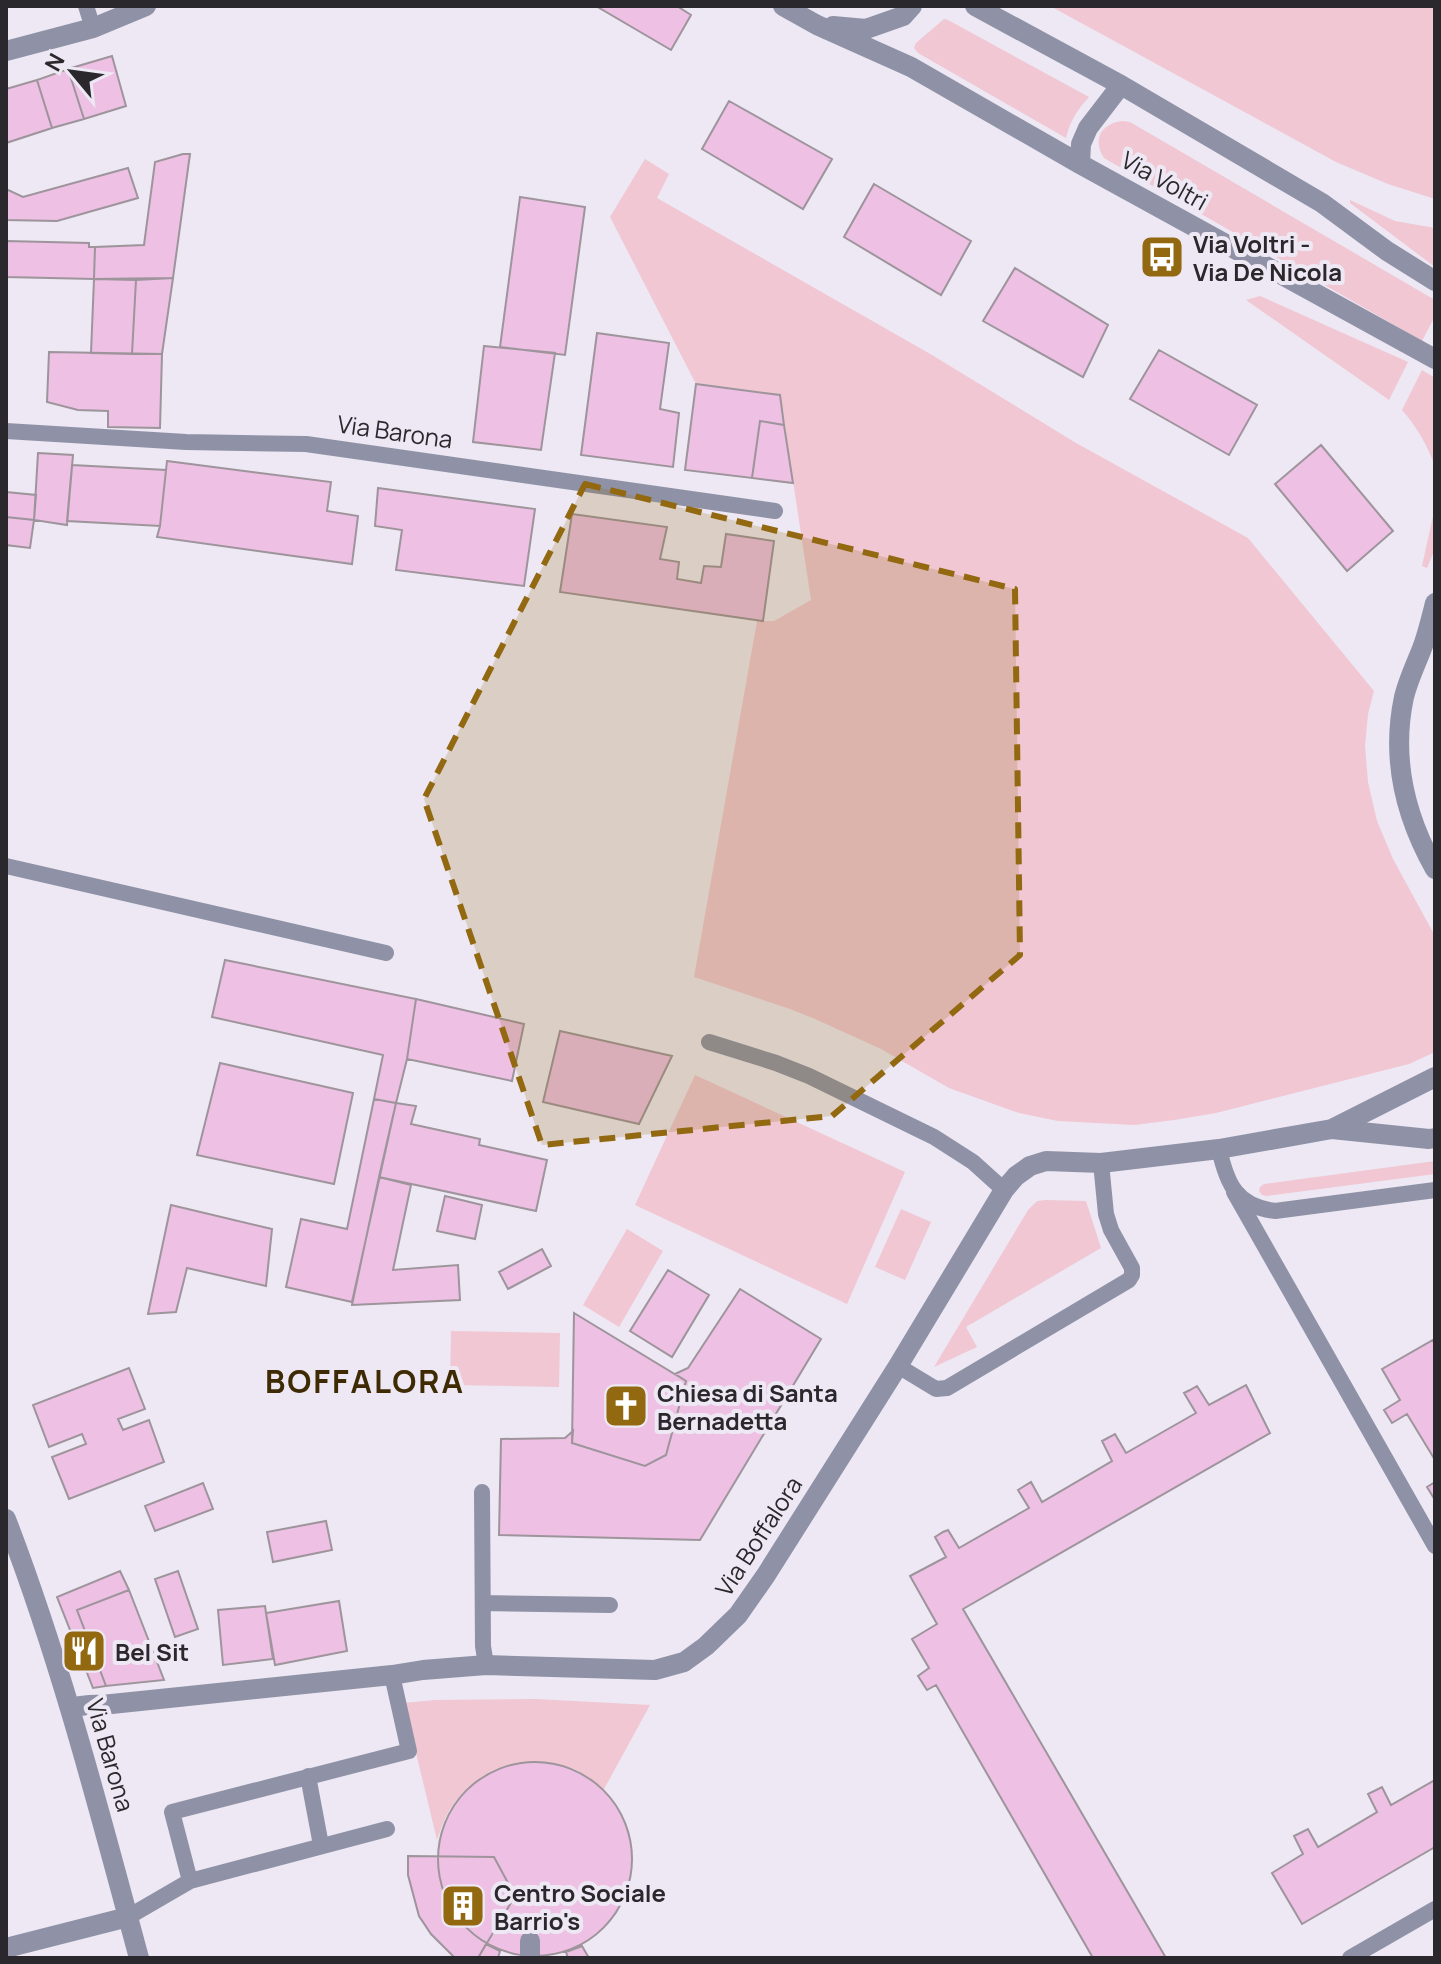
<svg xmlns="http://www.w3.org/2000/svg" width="1441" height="1964" font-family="Manrope,sans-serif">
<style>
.green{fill:#f0c7d2}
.building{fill:#edc0e4;stroke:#9e949b;stroke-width:2}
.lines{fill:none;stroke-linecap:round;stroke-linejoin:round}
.service{stroke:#8f92a6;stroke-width:16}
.pedestrian{stroke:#8f92a6;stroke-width:20}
.minor{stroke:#8f92a6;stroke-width:20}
.marked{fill:#926811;fill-opacity:0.2;stroke:#926811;stroke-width:6;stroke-dasharray:16 10;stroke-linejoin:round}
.labels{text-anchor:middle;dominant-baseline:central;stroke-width:8;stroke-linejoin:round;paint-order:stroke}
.street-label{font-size:24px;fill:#2a282c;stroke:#ede8f3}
.poi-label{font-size:24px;font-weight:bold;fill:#2a282c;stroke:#ede8f3;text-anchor:start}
.district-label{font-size:32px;font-weight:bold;letter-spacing:2px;fill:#3e2a03;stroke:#ede8f3}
</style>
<rect width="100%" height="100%" fill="#ede8f3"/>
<path class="green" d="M 1050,6 L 1435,6 L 1435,199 L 1388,184 L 1336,162 Z
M 944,19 L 948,20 L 1089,97 C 1077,110 1070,121 1066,138 L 918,53 L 914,48 L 916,43 Z
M 1122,121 L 1130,122 L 1435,300 L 1435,316 L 1422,341 L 1104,158 C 1092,139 1101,124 1122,121 Z
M 645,159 L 669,174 L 657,198 L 932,355 L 1076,443 L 1248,538 L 1374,691 L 1368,714 L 1365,746 L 1368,782 L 1377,821 L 1393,859 L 1435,936 L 1435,1052 L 1409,1064 L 1216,1113 L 1174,1120 L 1134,1125 L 1058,1121 L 1019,1113 L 949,1088 L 881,1049 L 815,1019 L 790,1009 L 694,977 L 757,621 L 774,621 L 811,600 L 780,395 L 696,384 L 610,217 Z
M 1350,200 L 1395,221 L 1435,228 L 1435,267 L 1350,203 Z
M 1260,296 L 1408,362 L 1389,400 L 1246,300 Z
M 1422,370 L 1435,378 L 1435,466 C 1427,445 1417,427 1402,410 Z
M 1435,507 L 1435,549 L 1427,568 L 1422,566 Z
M 695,1075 L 905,1172 L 847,1304 L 635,1205 Z
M 1435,1161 L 1435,1174 L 1267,1196 L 1262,1195 L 1259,1191 L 1260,1187 L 1264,1184 Z
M 1046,1200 L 1086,1201 L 1101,1248 L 966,1327 L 977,1347 L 934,1367 L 1028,1210 L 1037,1201 Z
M 901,1209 L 931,1222 L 905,1280 L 875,1267 Z
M 627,1229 L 663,1251 L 619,1327 L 583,1305 Z
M 451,1331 L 560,1333 L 559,1387 L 450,1385 Z
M 536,1699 L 650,1705 L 603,1791 C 593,1782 582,1771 568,1767 C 525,1754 478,1769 452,1806 C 445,1816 441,1829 437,1840 L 404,1703 L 435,1700 Z"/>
<path class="building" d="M 596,6 L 677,6 L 691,15 L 671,50 Z
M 112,56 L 126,106 L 84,119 L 68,69 Z
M 68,69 L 84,119 L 52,128 L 37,80 Z
M 37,80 L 52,128 L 6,143 L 6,89 Z
M 729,101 L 832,159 L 803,209 L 702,149 Z
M 183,154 L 190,154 L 173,278 L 94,279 L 95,247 L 144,245 L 155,162 Z
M 128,168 L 138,198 L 57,221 L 6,220 L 6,189 L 23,197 Z
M 874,184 L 971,241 L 941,295 L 844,237 Z
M 520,197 L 585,207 L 565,355 L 500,347 Z
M 6,241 L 89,243 L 89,247 L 95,247 L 94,279 L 6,277 Z
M 1015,268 L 1108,325 L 1083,377 L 983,321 Z
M 173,278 L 162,354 L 132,354 L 136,280 Z
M 94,279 L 136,280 L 132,354 L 91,353 Z
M 597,333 L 669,343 L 660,409 L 679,413 L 673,467 L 581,455 Z
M 484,346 L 555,353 L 541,450 L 473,442 Z
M 1159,350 L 1257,405 L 1229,455 L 1130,399 Z
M 49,352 L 162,354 L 160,428 L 108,427 L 108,411 L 78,410 L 47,402 Z
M 696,384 L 780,395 L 784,425 L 760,421 L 752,478 L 685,470 Z
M 760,421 L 784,425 L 793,483 L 752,478 Z
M 1321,445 L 1393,531 L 1347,571 L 1275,484 Z
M 38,453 L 73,455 L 67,525 L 34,520 Z
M 167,461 L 331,482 L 327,511 L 358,516 L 352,564 L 157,537 L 160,526 Z
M 72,465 L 166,470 L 160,526 L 67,521 Z
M 378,488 L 535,509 L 524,586 L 396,570 L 402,530 L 375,526 Z
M 6,492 L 36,495 L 34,520 L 6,517 Z
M 572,514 L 667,527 L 660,559 L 679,562 L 677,579 L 701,583 L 704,566 L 721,567 L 726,534 L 774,541 L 763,621 L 560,592 Z
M 6,517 L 34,520 L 30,548 L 6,545 Z
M 225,960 L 416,999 L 407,1059 L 396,1103 L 374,1099 L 383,1055 L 212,1017 Z
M 416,999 L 524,1024 L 512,1081 L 407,1059 Z
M 560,1031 L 672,1056 L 639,1124 L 543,1102 Z
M 220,1063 L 353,1093 L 334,1184 L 197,1155 Z
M 374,1099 L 396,1103 L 352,1302 L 286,1287 L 301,1219 L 347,1229 Z
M 396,1103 L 416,1106 L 411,1124 L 480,1139 L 479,1145 L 547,1160 L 536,1211 L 379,1177 Z
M 379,1177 L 411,1185 L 393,1270 L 458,1265 L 460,1300 L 352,1305 Z
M 445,1196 L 482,1205 L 475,1239 L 437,1231 Z
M 171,1205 L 272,1229 L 266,1286 L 187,1268 L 176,1312 L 148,1314 Z
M 542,1249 L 551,1266 L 508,1289 L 499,1272 Z
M 668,1270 L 709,1295 L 672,1357 L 630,1331 Z
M 740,1289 L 821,1339 L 700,1540 L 499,1535 L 501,1439 L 565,1438 L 573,1431 L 572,1443 L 645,1466 L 666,1455 L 686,1381 L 675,1374 L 688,1368 Z
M 574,1313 L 686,1381 L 666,1455 L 645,1466 L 572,1443 Z
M 1433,1340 L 1435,1344 L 1435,1460 L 1407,1414 L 1392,1423 L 1384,1410 L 1400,1400 L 1382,1369 Z
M 129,1368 L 145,1409 L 118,1419 L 123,1430 L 149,1420 L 164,1462 L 69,1499 L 52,1457 L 86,1444 L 82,1434 L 49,1447 L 33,1405 Z
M 1246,1385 L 1270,1433 L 963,1609 L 1166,1958 L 1093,1958 L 936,1685 L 927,1690 L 918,1676 L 929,1668 L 912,1639 L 937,1624 L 910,1576 L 946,1557 L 935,1537 L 943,1532 L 948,1530 L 959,1548 L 1029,1508 L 1018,1490 L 1031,1482 L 1042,1502 L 1112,1461 L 1102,1441 L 1115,1434 L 1126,1453 L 1196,1413 L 1184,1393 L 1190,1390 L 1197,1386 L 1209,1405 Z
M 1435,1482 L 1435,1500 L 1427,1487 Z
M 203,1483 L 213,1509 L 155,1531 L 145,1506 Z
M 326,1521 L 332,1550 L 273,1562 L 267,1532 Z
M 120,1571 L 129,1590 L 77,1610 L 106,1686 L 93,1688 L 57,1597 Z
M 178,1571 L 198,1629 L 175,1637 L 155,1579 Z
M 129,1590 L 164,1680 L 106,1686 L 77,1610 Z
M 339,1601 L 347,1651 L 275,1665 L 266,1613 Z
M 265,1606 L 273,1659 L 223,1665 L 218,1610 Z
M438 1859a97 97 0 1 1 194 0a97 97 0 1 1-194 0Z
M 1435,1780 L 1435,1847 L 1302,1924 L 1272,1873 L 1303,1854 L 1294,1836 L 1308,1829 L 1318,1847 L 1377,1812 L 1368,1794 L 1382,1787 L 1391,1805 Z
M 408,1856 L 494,1857 L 515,1896 L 478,1958 L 455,1958 L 431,1934 L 419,1916 L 408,1875 Z
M 486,1944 L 500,1951 L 498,1958 L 478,1958 Z
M 582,1946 L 589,1958 L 568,1958 L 566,1952 Z"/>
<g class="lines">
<path class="service" d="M 86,6 L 93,28
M 6,431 L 186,442 L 306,444 L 775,511
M 6,866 L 386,953
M 709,1042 L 776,1063 L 809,1076 L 934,1137 L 973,1162 L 1004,1190
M 1219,1149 C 1227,1184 1236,1206 1275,1211 L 1435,1190
M 1234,1192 L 1435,1546
M 898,1366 L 936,1389 L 947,1388 L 1129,1280 L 1132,1275 L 1132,1268 L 1111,1230 L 1106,1214 L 1101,1163
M 482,1492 L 483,1646 L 486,1665
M 483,1603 L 610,1605
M 308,1776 L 321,1845
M 190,1881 L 172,1812 L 409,1751 L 392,1675
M 128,1917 L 190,1881 L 387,1829
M 1350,1958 L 1435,1909"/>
<path class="pedestrian" d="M 530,1941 L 530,1958"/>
<path class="minor" d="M 783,6 L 817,25 L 911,67 L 1080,164 L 1435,359
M 975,6 L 1121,85 L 1322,203 L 1387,251 L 1435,281
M 833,26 L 866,29 L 903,16 L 912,6
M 6,51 L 93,28 L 146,6
M 1080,164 L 1081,144 L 1088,128 L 1121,85
M 1435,603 C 1431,619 1427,636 1421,651 C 1415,666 1408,681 1404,697 C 1391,758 1405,816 1435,869
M 1332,1129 L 1429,1139 L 1435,1138
M 6,1519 C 61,1662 99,1810 139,1958
M 71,1707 C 83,1706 90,1704 102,1705 L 392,1675 L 423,1670 L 486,1665 L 655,1670 L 684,1662 L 706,1646 L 738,1615 L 766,1575 L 898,1366 L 1004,1190 L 1016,1176 L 1030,1166 L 1046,1161 L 1101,1163 L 1219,1149 L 1332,1129 L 1435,1077
M 6,1948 L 128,1917"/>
</g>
<path class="marked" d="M 585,484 L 1015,589 L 1020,955 L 832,1116 L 542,1145 L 424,799 Z"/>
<defs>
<g id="bus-square" transform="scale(2.3)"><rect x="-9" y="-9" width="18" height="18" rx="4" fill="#926811" stroke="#ede8f3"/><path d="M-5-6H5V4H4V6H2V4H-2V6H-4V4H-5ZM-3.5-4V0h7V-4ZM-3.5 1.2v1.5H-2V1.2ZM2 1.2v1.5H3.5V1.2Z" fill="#fff"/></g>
<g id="church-square" transform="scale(2.3)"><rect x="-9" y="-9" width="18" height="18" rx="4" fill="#926811" stroke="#ede8f3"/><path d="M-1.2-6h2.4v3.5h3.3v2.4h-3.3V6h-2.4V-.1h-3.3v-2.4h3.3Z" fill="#fff"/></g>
<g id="restaurant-square" transform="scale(2.3)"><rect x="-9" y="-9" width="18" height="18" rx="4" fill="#926811" stroke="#ede8f3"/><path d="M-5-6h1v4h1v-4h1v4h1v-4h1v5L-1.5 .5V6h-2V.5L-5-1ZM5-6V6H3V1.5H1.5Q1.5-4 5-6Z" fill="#fff"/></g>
<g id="building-square" transform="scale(2.3)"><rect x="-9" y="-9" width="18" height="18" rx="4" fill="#926811" stroke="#ede8f3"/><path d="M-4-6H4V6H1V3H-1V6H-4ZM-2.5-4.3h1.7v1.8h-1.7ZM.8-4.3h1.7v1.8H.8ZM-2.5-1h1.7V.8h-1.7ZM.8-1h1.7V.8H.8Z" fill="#fff"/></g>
</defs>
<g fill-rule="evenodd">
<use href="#bus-square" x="1162" y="257"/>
<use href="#church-square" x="626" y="1406"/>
<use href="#restaurant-square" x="84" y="1651"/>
<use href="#building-square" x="463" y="1906"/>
</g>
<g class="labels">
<g class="street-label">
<text transform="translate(1165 180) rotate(29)">Via Voltri</text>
<text transform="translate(395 431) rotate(8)">Via Barona</text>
<text transform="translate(758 1536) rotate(-57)">Via Boffalora</text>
<text transform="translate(111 1755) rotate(74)">Via Barona</text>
</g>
<g class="poi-label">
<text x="1193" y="243">Via Voltri -<tspan x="1193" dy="28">Via De Nicola</tspan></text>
<text x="657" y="1392">Chiesa di Santa<tspan x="657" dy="28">Bernadetta</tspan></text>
<text x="115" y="1651">Bel Sit</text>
<text x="494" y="1892">Centro Sociale<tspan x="494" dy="28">Barrio's</tspan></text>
</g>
<g class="district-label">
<text x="365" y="1381">BOFFALORA</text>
</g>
</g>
<rect width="1441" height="1964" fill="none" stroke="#2a282c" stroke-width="16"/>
<g transform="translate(72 72) rotate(299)" stroke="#ede8f3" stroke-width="6" paint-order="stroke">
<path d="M0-6L14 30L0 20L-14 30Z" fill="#2a282c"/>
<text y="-12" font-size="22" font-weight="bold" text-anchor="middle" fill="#2a282c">N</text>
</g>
</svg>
